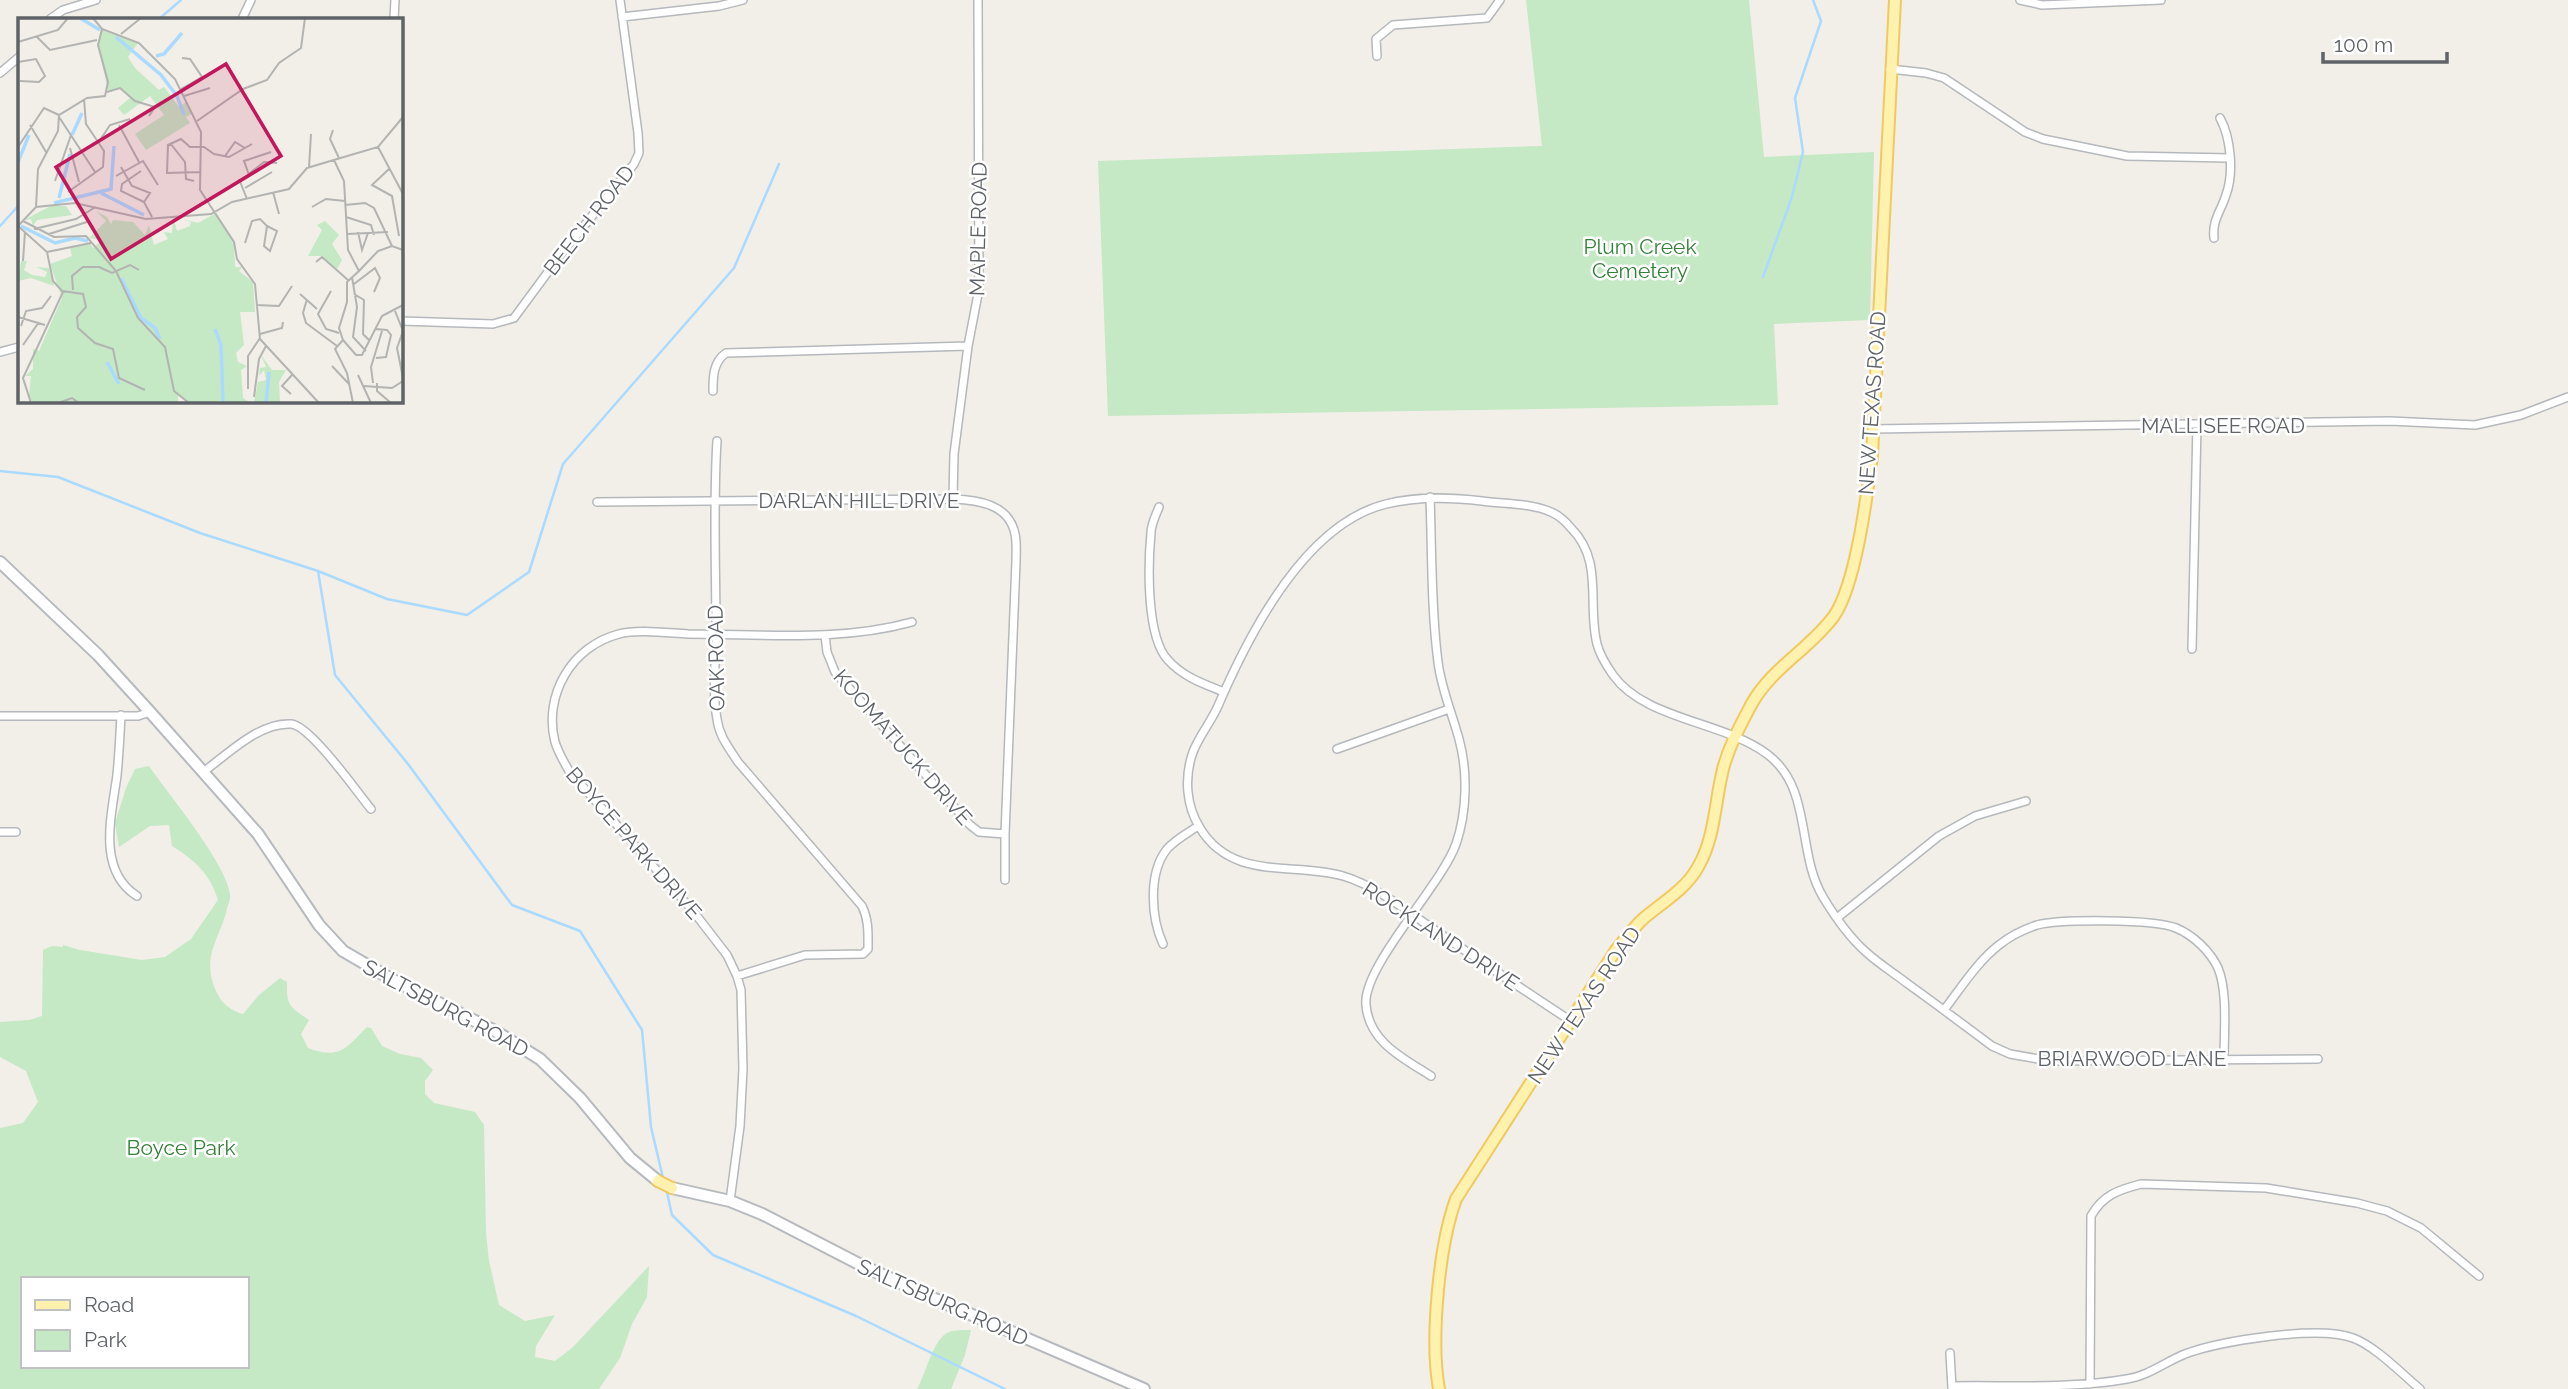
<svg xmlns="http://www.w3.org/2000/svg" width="2568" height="1389" font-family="Raleway,sans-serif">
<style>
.green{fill:#c5e8c5;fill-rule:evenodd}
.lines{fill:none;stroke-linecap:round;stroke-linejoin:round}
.stream{stroke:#aadaff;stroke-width:2.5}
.street-casing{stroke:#b5b8bc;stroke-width:10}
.secondary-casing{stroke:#b6babf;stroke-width:14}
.primary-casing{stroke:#f2c960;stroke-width:14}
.street{stroke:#fff;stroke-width:7}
.secondary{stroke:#fff;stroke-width:10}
.primary{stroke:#fff2af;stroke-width:10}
.labels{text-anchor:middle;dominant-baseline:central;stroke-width:5;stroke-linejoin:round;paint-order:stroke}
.street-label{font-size:21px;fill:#5f6368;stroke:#fff}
.park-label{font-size:21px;fill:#348238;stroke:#fff}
.inset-river{fill:none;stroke:#aadaff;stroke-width:3.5}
.inset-road{fill:none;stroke:#b3b3b1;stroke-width:2}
.view{fill:#c2185b;fill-opacity:0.15;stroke:#c2185b;stroke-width:3.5}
.inset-edge{fill:none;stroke:#5f6368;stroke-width:3.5}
</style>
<rect width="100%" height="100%" fill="#f1efe8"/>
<path class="green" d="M 1526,0 L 1749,0 L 1764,157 L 1874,152 L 1870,320 L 1774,324 L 1778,405 L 1108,416 L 1098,161 L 1542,146 Z
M 149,766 C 169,795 226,863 230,894 C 231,898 228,905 227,909 C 219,941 201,957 216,991 C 221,1003 231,1011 243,1014 L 259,995 L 280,978 L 287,982 C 286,1006 290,1007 309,1020 L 301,1034 L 308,1048 C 340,1060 346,1048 367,1027 L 371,1028 L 382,1046 L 400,1054 L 421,1058 L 433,1070 L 425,1081 L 425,1094 L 434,1103 L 475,1112 L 484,1125 L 486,1233 L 489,1261 L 499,1305 L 525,1321 L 555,1315 L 536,1346 L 535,1357 L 555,1361 L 573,1347 L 649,1266 L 647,1297 L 632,1324 L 620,1358 L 599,1389 L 0,1389 L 0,1128 L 23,1123 L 38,1102 L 26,1071 L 0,1057 L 0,1022 L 29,1020 L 42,1016 L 43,950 L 52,946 L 63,947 L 63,945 L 80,950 L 142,960 L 165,957 L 191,939 L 218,900 C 210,873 194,860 172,846 L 169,825 L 150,826 L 119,847 L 115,823 L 126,788 L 135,769 ZM 23,1279 L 247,1279 L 247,1366 L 23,1366 Z
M 971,1330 L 965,1355 L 951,1389 L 917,1389 C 926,1374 933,1338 949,1332 C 955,1330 965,1330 971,1330 Z"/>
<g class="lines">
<path class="stream" d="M 159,19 L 181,0
M 0,226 L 19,205
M 1763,277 L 1792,197 L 1803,152 L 1795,98 L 1821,21 L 1813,0
M 0,471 L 58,477 L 200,533 L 318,571 L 387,599 L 467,615 L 529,572 L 563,464 L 734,268 L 779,164
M 318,571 L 335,675 L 408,764 L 512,905 L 580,931 L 642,1030 L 651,1127 L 663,1178
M 666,1188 L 672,1215 L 713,1255 L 856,1316 L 1005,1389"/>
<g class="street-casing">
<path id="street" d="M 2020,0 L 2042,5 L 2161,0
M 622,17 L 719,6 L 743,0
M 50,19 L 63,10 L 96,0
M 242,19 L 251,0
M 394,19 L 395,0
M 1377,56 L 1376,39 L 1393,25 L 1487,18 L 1500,0
M 1890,69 L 1926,73 L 1944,78 L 2025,132 L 2043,139 L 2127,156 L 2229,158
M 0,73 L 19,57
M 2214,238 C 2212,220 2221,211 2226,195 C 2234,173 2231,138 2220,118
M 401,321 L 493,324 L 514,318 L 559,257 L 634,164 L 639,153 L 638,133 L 620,0
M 0,352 L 19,347
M 713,391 C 713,377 713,362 726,353 L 968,346
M 1873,429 L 2390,421 L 2475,425 L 2521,415 L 2568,397
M 717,441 C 713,505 716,569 716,634 C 716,662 712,691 717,719 C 719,736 729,748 738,762 L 862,906 C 869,920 868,934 868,949 L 863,954 L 805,955 L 737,976
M 1430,497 C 1432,550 1431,609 1438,662 C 1441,688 1452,713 1459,739 C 1468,772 1467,812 1456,844 C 1441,886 1362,967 1366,1005 C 1369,1042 1403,1058 1431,1076
M 953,499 L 954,454 L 968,346 L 979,289 L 978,0
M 597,502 L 953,499 C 978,500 1009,504 1015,534 C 1017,543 1016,553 1016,562 L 1005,834 L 1005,880
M 1159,507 C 1156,515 1151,524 1151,533 C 1148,564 1146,637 1168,660 C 1183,677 1204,684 1224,692
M 825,635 L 827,652 L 835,672 L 970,825 L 979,832 L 1005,834
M 2192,649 L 2197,425
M 121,715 C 120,735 119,755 117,775 C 112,814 96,870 137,896
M 0,716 L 138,716 L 150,712
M 1337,749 L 1449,709
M 203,772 C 227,755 259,722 291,724 C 310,725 357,792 371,809
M 0,832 L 16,832
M 1837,918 L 1939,836 L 1975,816 L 2026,801
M 1163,944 C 1151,918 1148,873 1167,849 C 1176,839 1188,833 1198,826
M 1944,1010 C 1961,988 1977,962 1999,945 C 2009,937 2025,929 2037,925 C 2061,919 2154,919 2176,928 C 2193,935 2210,951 2218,968 C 2228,992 2224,1033 2224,1059
M 1571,1021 C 1525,991 1479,960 1433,929 C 1408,911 1372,884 1343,876 C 1292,862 1232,881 1200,828 C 1186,806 1184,777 1193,752 C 1199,736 1211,722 1218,706 C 1248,636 1305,524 1386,504 C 1418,496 1449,497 1482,501 C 1503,504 1531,503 1551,512 C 1558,515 1566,522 1571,528 C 1604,561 1587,604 1597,644 C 1600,656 1606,665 1613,675 C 1645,720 1723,721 1767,754 C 1813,788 1796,852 1823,897 C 1835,917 1849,937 1866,952 C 1879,964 1894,973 1908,984 C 1936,1004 1964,1025 1992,1046 L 2010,1054 L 2050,1061 L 2318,1059
M 730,1201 L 740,1126 L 743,1069 L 741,990 L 737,976 L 727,955 L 693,911 L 569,771 C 564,762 558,752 555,742 C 543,695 572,646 619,634 C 637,629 668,633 688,634 C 762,634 840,642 912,622
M 1950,1353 L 1952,1388
M 2090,1384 L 2091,1216 C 2103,1195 2118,1190 2141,1184 L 2266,1188 L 2357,1203 L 2387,1211 L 2421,1228 L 2479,1276
M 1952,1386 C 2009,1385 2070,1389 2127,1379 C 2148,1376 2165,1362 2185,1354 C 2220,1341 2318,1325 2353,1338 C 2375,1346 2401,1373 2420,1389"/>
</g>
<g class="secondary-casing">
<path id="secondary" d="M 0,562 L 98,655 L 150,712 L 258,834 L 319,925 L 343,951 L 393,980 L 495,1031 L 540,1059 L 580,1098 L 630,1158 L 658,1181
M 672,1188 L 730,1201 L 762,1214 L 861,1265 L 935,1299 L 1144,1389"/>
</g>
<g class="primary-casing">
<path id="primary" d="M 658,1181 L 672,1188
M 1439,1389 C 1430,1340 1439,1245 1456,1199 L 1616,950 C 1625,939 1634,927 1644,918 C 1663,902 1686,889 1698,867 C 1715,838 1715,801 1723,769 C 1729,746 1740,726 1751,705 C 1772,667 1809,650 1834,616 C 1856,584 1867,495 1872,456 L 1895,0"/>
</g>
<use href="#street" class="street"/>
<use href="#secondary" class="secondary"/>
<use href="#primary" class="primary"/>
</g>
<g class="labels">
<g class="street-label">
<text transform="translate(589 220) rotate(-52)">BEECH ROAD</text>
<text transform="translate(978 229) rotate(-89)">MAPLE ROAD</text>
<text transform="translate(1872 403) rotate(-86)">NEW TEXAS ROAD</text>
<text x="2223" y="425">MALLISEE ROAD</text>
<text x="859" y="500">DARLAN HILL DRIVE</text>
<text transform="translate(716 658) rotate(-91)">OAK ROAD</text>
<text transform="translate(903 747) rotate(49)">KOOMATUCK DRIVE</text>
<text transform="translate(634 843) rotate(49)">BOYCE PARK DRIVE</text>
<text transform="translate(1441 936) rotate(33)">ROCKLAND DRIVE</text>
<text transform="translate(1584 1005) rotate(-56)">NEW TEXAS ROAD</text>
<text transform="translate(446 1008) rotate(28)">SALTSBURG ROAD</text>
<text x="2132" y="1058">BRIARWOOD LANE</text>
<text transform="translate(943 1302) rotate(24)">SALTSBURG ROAD</text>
</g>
<g class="park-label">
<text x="1640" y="246">Plum Creek<tspan x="1640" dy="24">Cemetery</tspan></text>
<text x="181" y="1147">Boyce Park</text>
</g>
</g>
<g transform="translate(18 18)">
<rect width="385" height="385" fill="#f1efe8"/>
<path d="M 84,12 L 120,25 L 110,39 L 117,50 L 141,72 L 146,69 L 161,89 L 168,84 L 175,95 L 168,99 L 172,105 L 128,132 L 117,116 L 146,97 L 132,78 L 106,97 L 100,90 L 113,79 L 102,70 L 90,73 L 80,26 ZM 33,188 L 48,188 L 54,197 L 19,202 L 15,208 L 13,201 L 6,202 ZM 78,193 L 89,199 L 93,206 L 95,202 L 115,204 L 127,217 L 131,207 L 136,227 L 150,221 L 146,214 L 154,215 L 155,198 L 159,213 L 172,208 L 173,204 L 164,201 L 180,205 L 198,195 L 216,226 L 217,249 L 224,249 L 221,253 L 235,264 L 237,294 L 222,294 L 226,327 L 218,335 L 220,344 L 229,348 L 223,352 L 225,380 L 233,385 L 174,385 L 160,378 L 160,385 L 15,385 L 11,378 L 13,358 L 7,358 L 15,351 L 15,331 L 21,333 L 44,280 L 32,246 L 54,238 L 52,230 L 72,226 L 75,230 L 84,222 L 71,220 L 88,203 ZM 307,203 L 321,217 L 314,226 L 324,242 L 319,251 L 304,238 L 290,238 L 304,212 L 299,207 ZM 3,243 L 9,243 L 6,252 L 14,257 L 27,259 L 29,254 L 18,249 L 31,250 L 36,268 L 13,260 L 0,263 ZM 243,337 L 254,352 L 268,352 L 261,364 L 262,385 L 236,385 L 240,364 L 248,362 L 246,352 L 241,358 L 242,350 L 248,349 Z" fill="#c5e8c5"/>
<path class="inset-river" d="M 62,0 L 82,12M 98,19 L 143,57 L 159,78 L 166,97M 138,38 L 146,36 L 164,15M 54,117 L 64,95M 0,144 L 11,117M 83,175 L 126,197M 41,180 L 52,136M 36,185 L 93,171 L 96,128M 3,208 L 37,225 L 57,220 L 70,223M 103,260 L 123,300 L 137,310 L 142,321M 197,311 L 203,327 L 205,385M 89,344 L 101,366M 248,385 L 251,354"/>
<path class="inset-road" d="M 75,0 L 84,11 L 121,25 L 157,61 L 183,114 L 182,172 L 216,224 L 219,241 L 237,266 L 242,321 L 301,385M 103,16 L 123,0M 18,18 L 32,32 L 79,22M 0,24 L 40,12 L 50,0M 0,44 L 18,41 L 27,58 L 21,64 L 2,63M 163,71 L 184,59 L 172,41 L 164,40M 89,74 L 102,70 L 117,83 L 137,89 L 131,98M 166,78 L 192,70M 41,99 L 77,154M 179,103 L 225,71 L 249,62 L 261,45 L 283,30 L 287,0M 12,107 L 28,134M 101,107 L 121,144M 315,112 L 312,121 L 321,140M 80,125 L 92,107 L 112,101M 152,125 L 167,144 L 168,161 L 176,163M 0,129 L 26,90 L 41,97 L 69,80 L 87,78 L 90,64 L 80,27 L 84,11M 360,129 L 385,176M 52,130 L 61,164M 207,138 L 217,124 L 227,130M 316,142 L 326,163 L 330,232 L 341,253 L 329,264 L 329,284 L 321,310 L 325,322 L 317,331 L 329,355 L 335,385M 103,149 L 114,168 L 132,175 L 126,184M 291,149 L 293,116M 371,151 L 354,167 L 374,178 L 381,218M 123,153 L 104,166 L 103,173 L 126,184 L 134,199M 182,154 L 149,155 L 150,127 L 163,121 L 172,129 L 186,129 L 196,136 L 211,139 L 234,126M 231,157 L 226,143 L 253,134M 98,158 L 125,143 L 140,167M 221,161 L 229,181M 37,163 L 53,117M 222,163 L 246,144 L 259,145M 227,170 L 254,154M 50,174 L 85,149 L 86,133 L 68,106 L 66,81M 255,174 L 261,196M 327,187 L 347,185 L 356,190 L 374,228M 18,189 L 20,151 L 40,113 L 41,97M 294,189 L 308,181 L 327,183M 328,199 L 353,207 L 356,217M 5,203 L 36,219 L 68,218 L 98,253 L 120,300 L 147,329 L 156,373 L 171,385M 0,208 L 18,189 L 57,185 L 128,201 L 193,196 L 214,184 L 271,171 L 289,150 L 360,129 L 385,99M 0,208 L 29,234 L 35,263 L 45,274 L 5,360 L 13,385M 249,208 L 259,213 L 252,233 L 246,228 ZM 16,211 L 58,201 L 76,190M 340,214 L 344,232 L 350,215M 31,216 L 72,203M 330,216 L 370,214M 227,225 L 234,203 L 242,201 L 249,208M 29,234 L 73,225M 5,243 L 7,214M 298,244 L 304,239 L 330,262M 341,253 L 360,233 L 374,228 L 385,232M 334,259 L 339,289 L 335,319 L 348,333M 336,266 L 357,250 L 362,260 L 356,274M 55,272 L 54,258 L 65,249 L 81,249 L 94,255 L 112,247 L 121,252M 44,273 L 65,276 L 68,289 L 59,299 L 60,310 L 77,325 L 95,331 L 101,360 L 127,372M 313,273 L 300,296 L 308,311 L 321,315M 282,276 L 299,291M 336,276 L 346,282 L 345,316 L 352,323M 289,281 L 285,295 L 288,305 L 319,328M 238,287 L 261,288 L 274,268M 377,293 L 385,313 L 379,330 L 385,360M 0,299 L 27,307M 3,308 L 8,293 L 24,290 L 33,278M 357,311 L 369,312 L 373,317 L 368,339 L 358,340M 242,316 L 264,310 L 265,304M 325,322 L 338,337 L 344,337 L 364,298 L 385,287M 5,327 L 21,304M 314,348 L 331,366M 340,357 L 353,385M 355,365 L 353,349 L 364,313M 359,365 L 359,373 L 373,385M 346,368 L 374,370 L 385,363M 230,371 L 230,338 L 242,320M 273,376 L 264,368 L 274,357M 236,379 L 241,341 L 248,328M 40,385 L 54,380 L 61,385"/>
<path class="view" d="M 208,46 L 263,138 L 93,241 L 38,149 Z"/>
<rect width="385" height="385" class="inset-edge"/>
</g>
<rect x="21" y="1277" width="228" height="91" fill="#ffffff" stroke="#bfc1c3" stroke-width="2"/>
<rect x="35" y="1300" width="35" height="10" fill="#fff2af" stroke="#bfc1c3" stroke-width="2"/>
<text x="84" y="1312" font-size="21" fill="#5f6368">Road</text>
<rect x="35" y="1330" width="35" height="21" fill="#c5e8c5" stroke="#bfc1c3" stroke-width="2"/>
<text x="84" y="1347" font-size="21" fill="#5f6368">Park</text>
<path d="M2323 52v10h124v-10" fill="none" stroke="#5f6368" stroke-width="3.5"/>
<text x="2334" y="52" font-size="21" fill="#5f6368" stroke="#ffffff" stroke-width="5" paint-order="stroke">100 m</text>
</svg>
